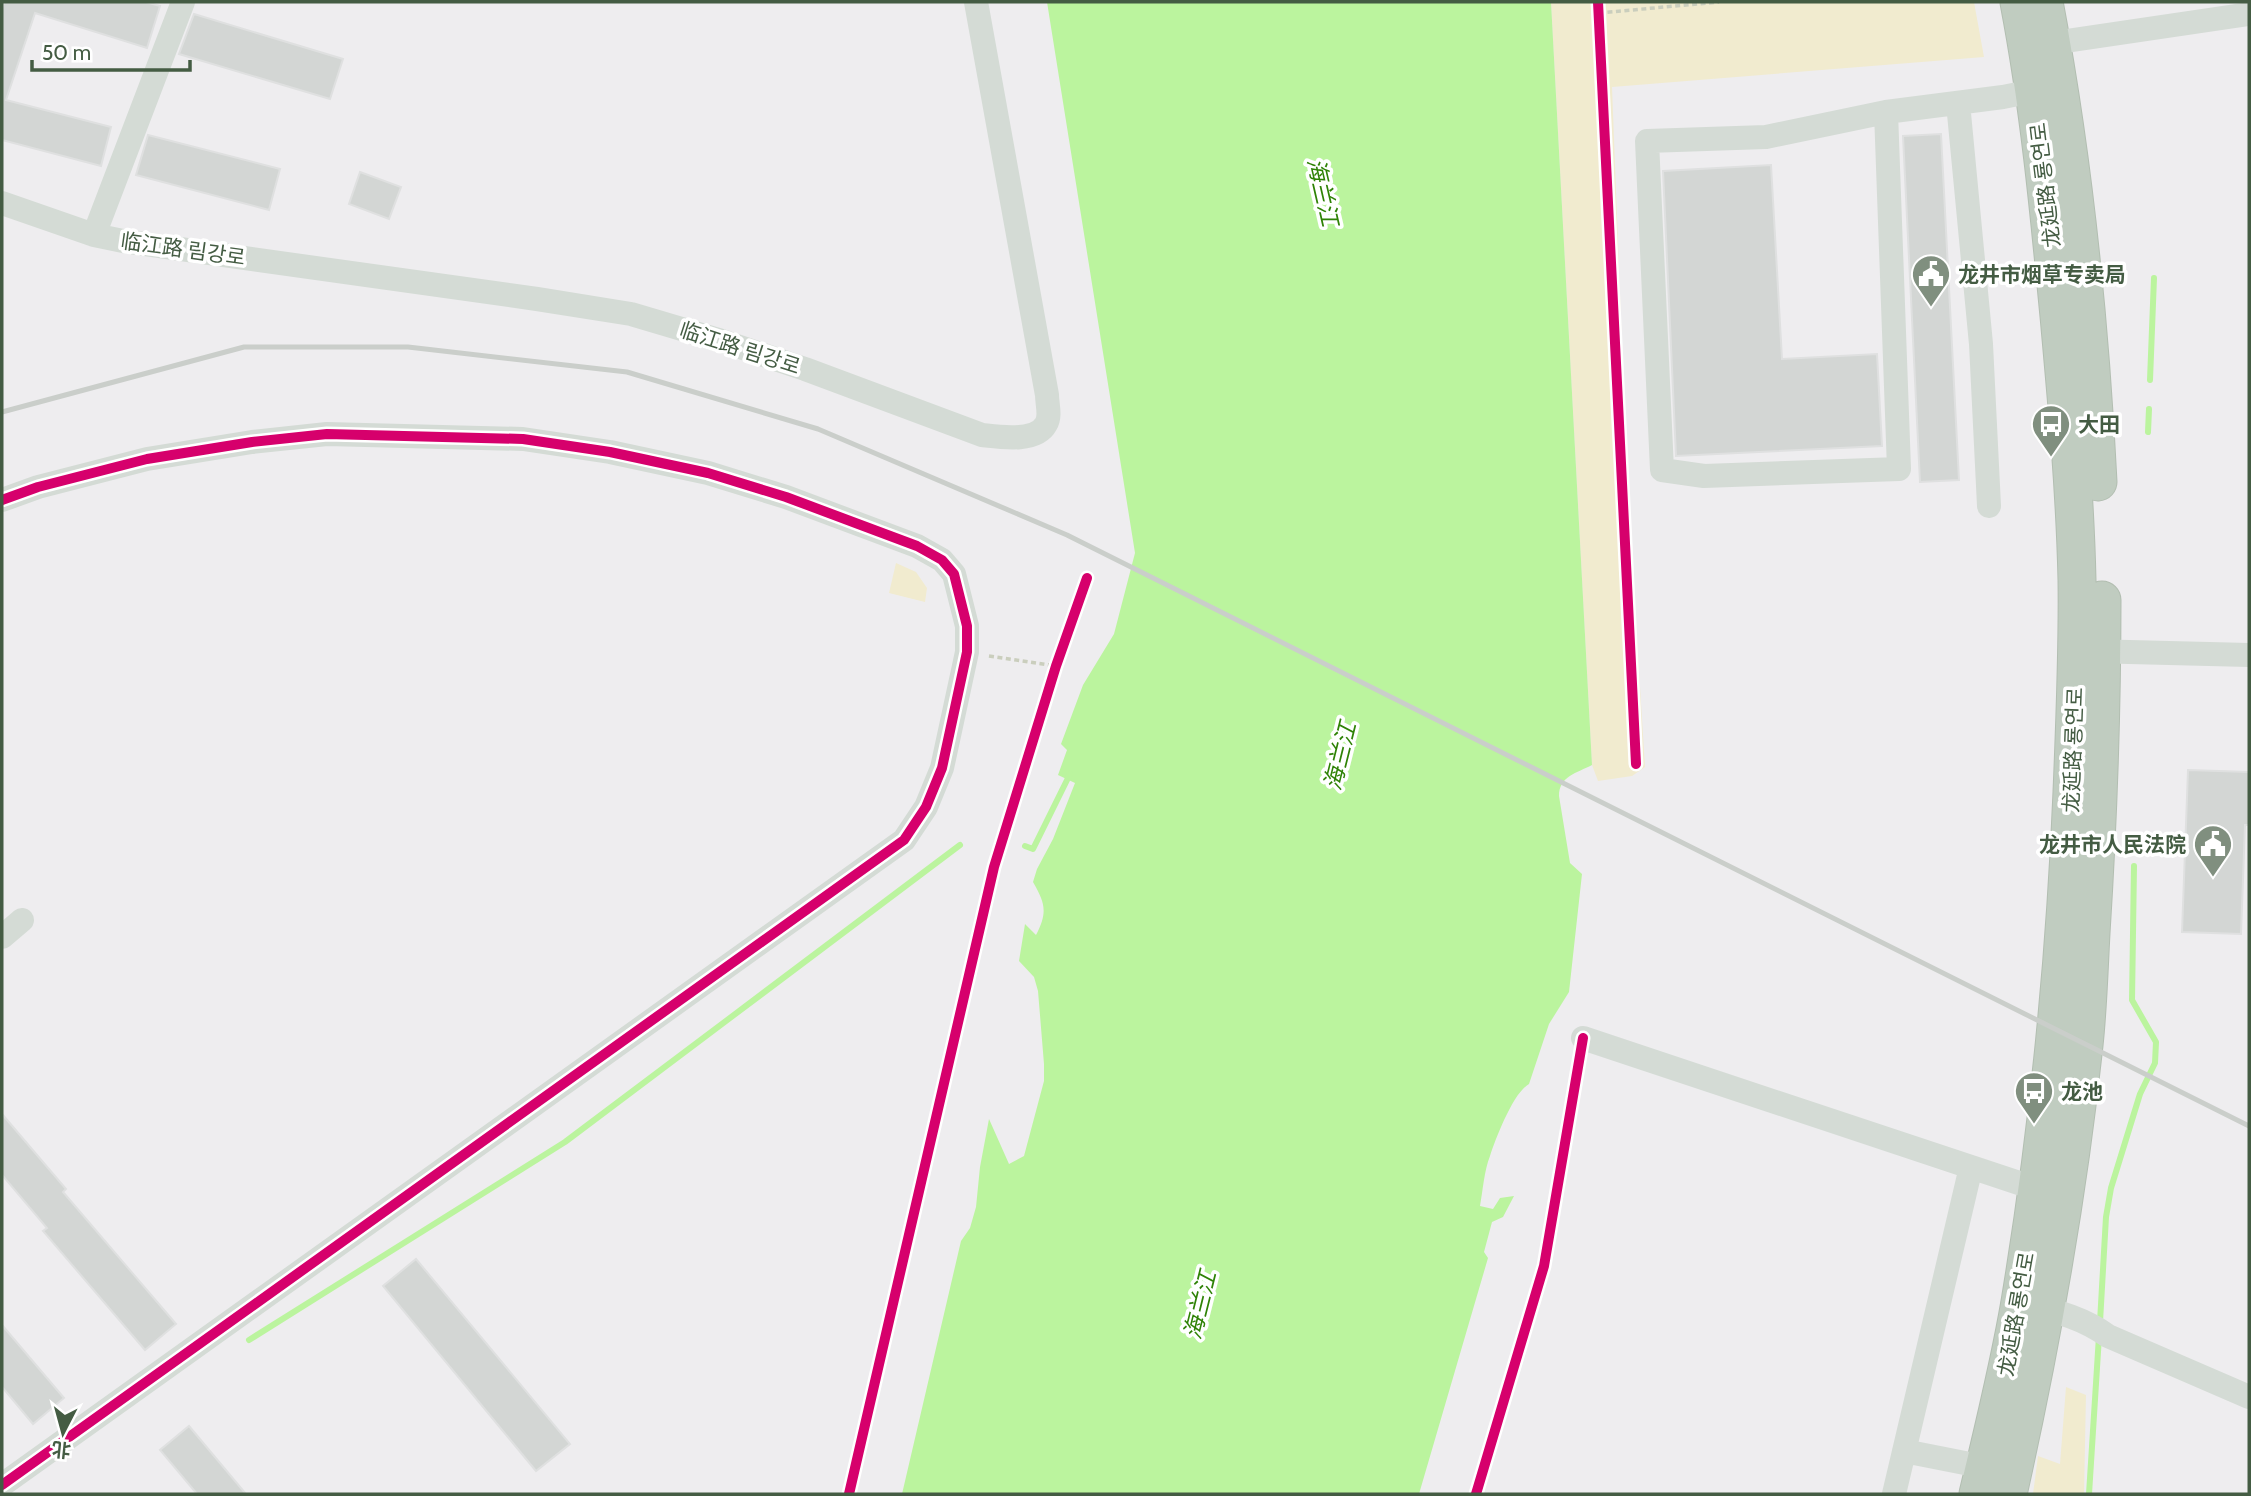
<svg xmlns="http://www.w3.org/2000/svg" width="2251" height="1496" font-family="Cabin,'Noto Sans SC','Noto Sans KR',sans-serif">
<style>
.green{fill:#f1ebcf}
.water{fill:#bbf49e}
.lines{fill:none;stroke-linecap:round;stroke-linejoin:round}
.stream{stroke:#bbf49e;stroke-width:6}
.building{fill:#d3d6d4;stroke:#dfe0e0;stroke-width:2}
.highway-casing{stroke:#b2beb1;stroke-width:39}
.path{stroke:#cacebd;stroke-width:3.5;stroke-dasharray:5 3.5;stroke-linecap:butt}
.minor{stroke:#d4dbd5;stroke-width:24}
.highway{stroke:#c0ccc0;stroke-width:37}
.rail{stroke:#caceca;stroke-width:5}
.cycleway-casing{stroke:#fff;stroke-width:15}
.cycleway{stroke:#d6006c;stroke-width:10}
.labels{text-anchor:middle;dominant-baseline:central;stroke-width:7;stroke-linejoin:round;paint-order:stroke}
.street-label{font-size:21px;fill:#445c43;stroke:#fff}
.poi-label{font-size:21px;font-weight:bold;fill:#445c43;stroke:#fff;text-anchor:start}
.water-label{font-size:23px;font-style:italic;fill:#2e8205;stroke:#fff}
</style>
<rect width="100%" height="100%" fill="#eeedef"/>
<path class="green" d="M 1551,2 L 1974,2 L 1984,57 L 1612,87 L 1627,476 L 1645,767 L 1632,776 L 1598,781 L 1592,765 Z
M 896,563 L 916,572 L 927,588 L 925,602 L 889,593 Z
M 2066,1387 L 2086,1395 L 2084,1494 L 2033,1494 L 2038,1456 L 2060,1464 Z"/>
<path class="water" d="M 1047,2 L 1551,2 L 1592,765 C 1577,773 1559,776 1559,796 L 1570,863 L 1582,874 L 1569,992 L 1549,1024 L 1529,1084 C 1513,1093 1496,1138 1490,1156 C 1484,1171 1483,1190 1480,1206 L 1493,1209 L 1500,1198 L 1514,1196 L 1503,1217 L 1492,1222 L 1484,1252 L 1488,1258 L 1419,1494 L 902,1494 L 961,1241 L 970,1228 L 976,1207 L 980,1167 L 989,1119 L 1009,1164 L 1024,1156 L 1044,1081 L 1044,1064 L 1038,991 L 1034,977 L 1019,961 L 1025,924 L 1036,935 C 1048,912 1045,903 1033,882 L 1037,869 L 1053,839 L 1075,783 L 1058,775 L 1067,750 L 1061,744 L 1083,685 L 1114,634 L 1135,553 Z"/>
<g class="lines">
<path class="stream" d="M 2150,380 L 2154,278
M 2148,432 L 2149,409
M 1025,846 L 1033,849 L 1070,774
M 2100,1322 L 2106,1217 L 2111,1188 L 2140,1094 L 2155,1063 L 2156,1042 L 2132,1000 L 2134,866
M 249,1340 L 565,1142 L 960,845
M 2089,1494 L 2099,1336"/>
</g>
<path class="building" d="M 4,2 L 146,2 L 160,6 L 147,48 L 35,13 L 6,100 L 111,127 L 101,166 L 2,140 L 2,9 Z
M 194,14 L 343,59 L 330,99 L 179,54 Z
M 1941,134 L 1959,480 L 1920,482 L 1903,136 Z
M 148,135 L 280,169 L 269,210 L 136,175 Z
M 1771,165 L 1782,359 L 1877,354 L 1882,446 L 1676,456 L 1663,171 Z
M 360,172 L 401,187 L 389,219 L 349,204 Z
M 2188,770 L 2249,772 L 2249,825 L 2245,825 L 2241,934 L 2182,932 Z
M 2,1114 L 66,1189 L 63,1192 L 176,1324 L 145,1350 L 43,1231 L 47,1228 L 2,1175 Z
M 416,1259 L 570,1444 L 536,1471 L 383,1286 Z
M 2,1325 L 64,1398 L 33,1424 L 2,1387 Z
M 189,1426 L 246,1494 L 197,1494 L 160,1450 Z"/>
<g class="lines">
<g class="highway-casing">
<path id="highway" d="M 2044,2 C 2074,161 2090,321 2098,482
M 1978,1494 C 1993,1430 2009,1367 2020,1302 C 2048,1133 2065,963 2072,792 C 2075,721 2078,650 2077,580 C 2075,492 2067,404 2059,316 C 2049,211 2039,106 2019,2
M 2008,1494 C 2041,1346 2068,1196 2084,1045 C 2088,1008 2089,970 2091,933 C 2098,822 2102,711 2102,600"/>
</g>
<path class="path" d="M 1599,13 L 1719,2
M 989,656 L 1056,666"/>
<path class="minor" d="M 2039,45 L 2249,14
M 1958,103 L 1981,344 L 1989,506
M 1886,112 L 1899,469 L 1704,476 L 1662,470 L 1647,141 L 1766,137 L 1886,112 L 2003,97 L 2048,88
M 2,203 L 94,235 L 123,241 L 537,299 L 631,314 L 722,341 L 805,369 L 982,435 C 1000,437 1036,443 1046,424 C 1051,416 1047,404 1047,395 L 976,2
M 94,235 L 183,2
M 2,500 L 38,487 L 147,459 L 252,442 L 327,434 L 523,439 L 610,452 L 708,473 L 786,497 L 917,546 L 942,560 L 954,574 L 967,626 L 967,652 L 942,768 L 926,807 L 904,840 L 2,1485
M 2089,651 L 2249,655
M 2,937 L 22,920
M 1583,1038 L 2037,1189
M 2031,1307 C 2057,1310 2086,1320 2108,1336 L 2249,1397
M 1904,1451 L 1985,1467
M 1894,1494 L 1971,1167"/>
<use href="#highway" class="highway"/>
<path class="rail" d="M 2,412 L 244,347 L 408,347 L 627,372 L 818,429 L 1067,535 L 2249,1126"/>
<g class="cycleway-casing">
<path id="cycleway" d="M 1598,2 L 1636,764
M 2,500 L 38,487 L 147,459 L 252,442 L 327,434 L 523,439 L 610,452 L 708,473 L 786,497 L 917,546 L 942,560 L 954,574 L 967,626 L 967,652 L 942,768 L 926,807 L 904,840 L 2,1485
M 849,1494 L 994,867 L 1056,666 L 1087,578
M 1476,1494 L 1544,1266 L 1583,1038"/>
</g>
<use href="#cycleway" class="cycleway"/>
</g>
<defs>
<g id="civic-pin" transform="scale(2.0125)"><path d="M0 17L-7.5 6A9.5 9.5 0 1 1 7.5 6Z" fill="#808f7f" stroke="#fff"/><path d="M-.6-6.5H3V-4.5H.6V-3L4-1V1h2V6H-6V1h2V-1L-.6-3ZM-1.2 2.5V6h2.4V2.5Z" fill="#fff"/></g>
<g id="bus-pin" transform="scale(2.0125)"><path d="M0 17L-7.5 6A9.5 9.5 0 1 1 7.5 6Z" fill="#808f7f" stroke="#fff"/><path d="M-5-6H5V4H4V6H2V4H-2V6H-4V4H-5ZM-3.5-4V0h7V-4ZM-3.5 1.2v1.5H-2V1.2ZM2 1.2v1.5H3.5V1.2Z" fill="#fff"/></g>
</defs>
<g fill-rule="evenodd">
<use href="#civic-pin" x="1931" y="274"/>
<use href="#bus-pin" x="2051" y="424"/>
<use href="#civic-pin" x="2213" y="844"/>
<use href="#bus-pin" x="2034" y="1091"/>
</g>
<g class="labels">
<g class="street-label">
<text transform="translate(2045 185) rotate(-97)">龙延路 룡연로</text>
<text transform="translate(183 249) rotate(8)">临江路 림강로</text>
<text transform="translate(740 348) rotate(18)">临江路 림강로</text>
<text transform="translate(2073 750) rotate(-88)">龙延路 룡연로</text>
<text transform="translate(2016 1314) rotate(-80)">龙延路 룡연로</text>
</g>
<g class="poi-label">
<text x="1958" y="274">龙井市烟草专卖局</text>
<text x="2078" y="424">大田</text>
<text x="2186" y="844" text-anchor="end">龙井市人民法院</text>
<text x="2061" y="1091">龙池</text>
</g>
<g class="water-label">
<text transform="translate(1323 192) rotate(77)">海兰江</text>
<text transform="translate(1340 756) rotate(-76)">海兰江</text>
<text transform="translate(1200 1305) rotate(-76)">海兰江</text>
</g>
</g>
<rect width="2251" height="1496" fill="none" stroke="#445c43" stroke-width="7"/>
<g transform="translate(63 1433) rotate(186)" stroke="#ffffff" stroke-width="5" paint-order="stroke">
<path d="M0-5L12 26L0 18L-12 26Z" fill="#445c43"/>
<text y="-10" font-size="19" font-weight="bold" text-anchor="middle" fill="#445c43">北</text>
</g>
<path d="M32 60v10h158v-10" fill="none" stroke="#445c43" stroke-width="3.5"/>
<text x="42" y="60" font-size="21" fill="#445c43" stroke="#ffffff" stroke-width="5" paint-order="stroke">50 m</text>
</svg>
